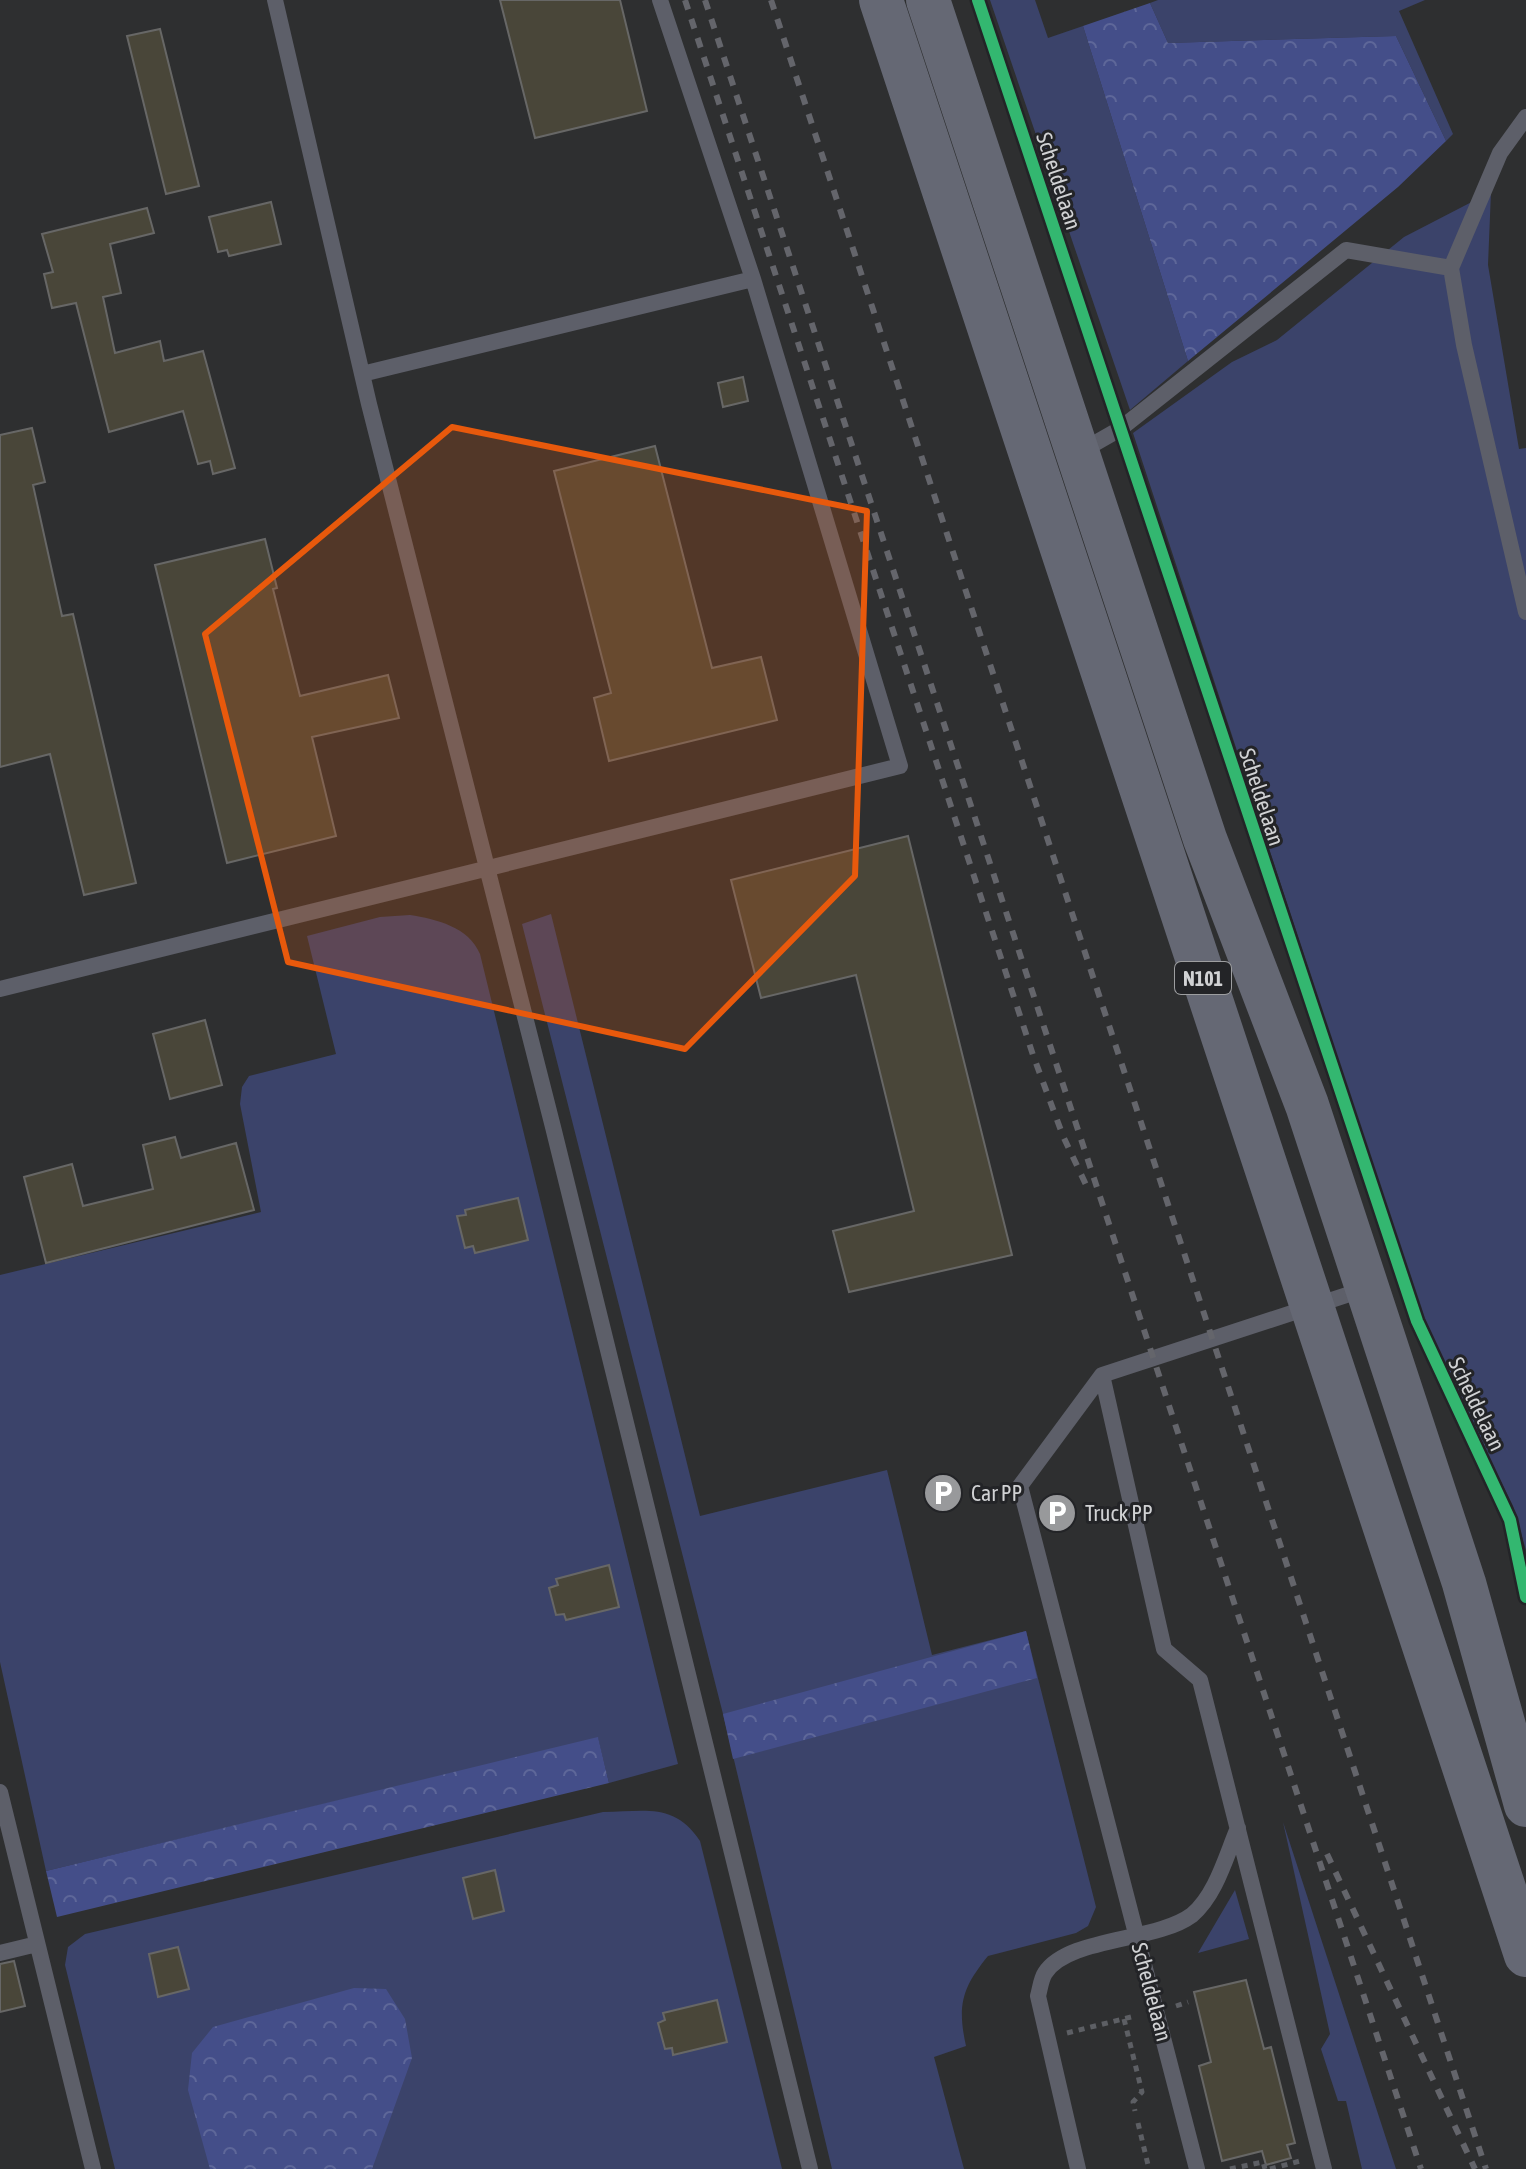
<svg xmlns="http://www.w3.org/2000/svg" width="1526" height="2169" font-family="'Asap Condensed',sans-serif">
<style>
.grass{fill:#3b436a}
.forest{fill:url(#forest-crowns)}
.building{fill:#494639;stroke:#676766;stroke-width:2}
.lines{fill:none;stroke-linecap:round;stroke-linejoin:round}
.path{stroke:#5d5f64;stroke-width:5;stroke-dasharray:6 6;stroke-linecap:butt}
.service{stroke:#5d5f69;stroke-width:16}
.primary{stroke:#656874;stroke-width:44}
.rail{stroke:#64656b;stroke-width:6;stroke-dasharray:10 10;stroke-linecap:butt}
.cycleway-casing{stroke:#232427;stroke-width:17}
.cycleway{stroke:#33b770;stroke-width:12}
.marked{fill:#e8590c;fill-opacity:0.2;stroke:#e8590c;stroke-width:6;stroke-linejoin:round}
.labels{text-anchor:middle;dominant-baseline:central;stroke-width:6;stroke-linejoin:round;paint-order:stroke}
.shield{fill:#232427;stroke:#9d9ea0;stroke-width:2}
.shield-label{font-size:20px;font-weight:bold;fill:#d1d2d4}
.street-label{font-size:22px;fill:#d1d2d4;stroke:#232427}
.poi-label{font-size:22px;fill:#d1d2d4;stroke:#232427;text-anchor:start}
</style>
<defs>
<pattern id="forest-crowns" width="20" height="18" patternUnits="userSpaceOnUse" patternTransform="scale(2)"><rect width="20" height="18" fill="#444e89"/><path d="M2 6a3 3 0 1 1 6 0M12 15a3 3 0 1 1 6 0" fill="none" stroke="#5e6799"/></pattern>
</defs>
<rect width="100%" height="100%" fill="#2e2f30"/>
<path class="grass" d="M 990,0 L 1035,0 L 1048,38 L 1083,26 L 1188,361 L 1130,410 Z
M 1158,0 L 1425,0 L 1399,11 L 1453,134 L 1446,141 L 1396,36 L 1168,43 L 1150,3 Z
M 1491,192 L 1488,265 L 1519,449 L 1526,448 L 1526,1550 L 1513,1506 L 1430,1340 L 1423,1319 L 1133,433 L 1232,362 L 1277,340 L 1404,237 Z
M 551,914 L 700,1516 L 887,1470 L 932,1655 L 1026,1631 L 1096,1907 L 1088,1926 L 1076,1933 L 988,1956 C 962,1988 957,2005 966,2046 L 934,2057 L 964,2169 L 832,2169 L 723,1714 L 522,924 Z
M 410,915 C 436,919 469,927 480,954 L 678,1764 L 609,1783 L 598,1738 L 46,1871 L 0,1662 L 0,1275 L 261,1212 L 240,1104 L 242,1087 L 249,1076 L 336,1054 L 307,936 L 380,917 Z
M 603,1812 C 645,1812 674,1802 700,1841 L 782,2169 L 115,2169 L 65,1965 L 68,1947 L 85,1934 Z
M 1283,1822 L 1396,2169 L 1362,2169 L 1346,2101 L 1338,2101 L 1321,2049 L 1330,2034 Z
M 1235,1890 L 1249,1939 L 1198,1953 Z"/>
<path class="forest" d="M 1150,3 L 1168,43 L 1396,36 L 1446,141 L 1398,187 L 1188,361 L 1083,26 Z
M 1026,1631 L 1037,1678 L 733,1759 L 723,1714 Z
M 598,1737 L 609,1783 L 57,1917 L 46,1871 Z
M 354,1988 L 386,1989 L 405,2019 L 412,2058 L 372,2169 L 210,2169 L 188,2090 L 192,2053 L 213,2027 Z"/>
<path class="building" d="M 500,0 L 620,0 L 647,111 L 535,138 Z
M 160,29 L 199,186 L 166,194 L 127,36 Z
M 271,202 L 281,244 L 229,256 L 227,250 L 218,252 L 209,217 Z
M 147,208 L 154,233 L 110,244 L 121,293 L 103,297 L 115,353 L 160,341 L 164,361 L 203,351 L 235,468 L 213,474 L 210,461 L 198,464 L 183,411 L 109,432 L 76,303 L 52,308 L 44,274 L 53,272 L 42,234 Z
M 743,377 L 748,401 L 723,407 L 718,383 Z
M 32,428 L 45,482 L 33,485 L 62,616 L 73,614 L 136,883 L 84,895 L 50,754 L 0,767 L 0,435 Z
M 655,446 L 712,668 L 761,657 L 777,720 L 609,761 L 594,698 L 611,693 L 554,471 Z
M 265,539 L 277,588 L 273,589 L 300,696 L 388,675 L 399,718 L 312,737 L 336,836 L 227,863 L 155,565 Z
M 908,836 L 1012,1255 L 849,1292 L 833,1231 L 914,1211 L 856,975 L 761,998 L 731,880 Z
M 205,1020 L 222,1085 L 170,1099 L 153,1034 Z
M 175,1137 L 181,1158 L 236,1143 L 254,1210 L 46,1263 L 24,1177 L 72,1164 L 83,1206 L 153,1189 L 143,1145 Z
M 518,1198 L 528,1240 L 475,1253 L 473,1246 L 465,1248 L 457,1216 L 466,1215 L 465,1210 Z
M 609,1565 L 619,1607 L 566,1620 L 564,1614 L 556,1615 L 549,1588 L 558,1585 L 556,1579 Z
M 495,1870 L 504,1911 L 473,1919 L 463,1878 Z
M 178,1947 L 189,1989 L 158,1997 L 149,1954 Z
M 14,1961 L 25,2006 L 0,2012 L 0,1964 Z
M 1246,1980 L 1264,2049 L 1271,2047 L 1295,2143 L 1287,2145 L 1291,2158 L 1266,2165 L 1262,2151 L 1222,2161 L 1199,2066 L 1211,2062 L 1194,1992 Z
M 717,2000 L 727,2042 L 673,2055 L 672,2048 L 665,2049 L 658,2023 L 665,2020 L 663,2013 Z"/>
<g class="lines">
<path class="path" d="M 1176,2006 L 1188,2002
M 1124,2019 L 1142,2092 L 1133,2102 L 1135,2111
M 1067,2033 L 1135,2016
M 1138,2123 L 1149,2169
M 1230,2169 L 1263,2162 L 1265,2169
M 1270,2169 L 1300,2161"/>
<path class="service" d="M 275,0 L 369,404 L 553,1127 L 810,2169
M 1451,268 L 1464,345 L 1526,612
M 362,374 L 753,279 L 660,0
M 1078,453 L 1120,429 L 1346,250 L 1451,268 L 1500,153 L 1526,117
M 0,989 L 900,766 L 753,279
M 1102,1375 L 1164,1649 L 1200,1680 L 1324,2169
M 0,1792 L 93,2169
M 0,1953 L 37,1944
M 1078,2169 L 1038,1996 C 1040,1989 1041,1979 1045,1973 C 1068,1937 1156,1942 1192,1915 C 1216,1895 1226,1856 1238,1828
M 1197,2169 L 1020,1486 L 1102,1375 L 1365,1289"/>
<path class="primary" d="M 881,0 L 1526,1955
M 928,0 L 1205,839 L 1307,1105 L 1464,1583 L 1526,1805"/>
<path class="rail" d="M 685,0 L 1033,1055 L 1063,1136 L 1088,1189
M 705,0 L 1421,2169
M 771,0 L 1486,2169
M 1327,1854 L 1475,2169"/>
<g class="cycleway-casing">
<path id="cycleway" d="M 978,0 L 1417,1321 L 1510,1520 L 1526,1597"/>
</g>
<use href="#cycleway" class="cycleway"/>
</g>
<path class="marked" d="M 452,427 L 867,511 L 855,876 L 685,1049 L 288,962 L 205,634 Z"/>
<defs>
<g id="parking-disc" transform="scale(2)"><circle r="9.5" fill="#98999b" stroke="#232427"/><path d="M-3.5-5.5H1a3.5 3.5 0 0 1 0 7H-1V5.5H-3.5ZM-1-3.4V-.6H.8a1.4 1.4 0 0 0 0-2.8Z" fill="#fff"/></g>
</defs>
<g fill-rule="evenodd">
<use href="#parking-disc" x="943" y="1493"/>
<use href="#parking-disc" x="1057" y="1513"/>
</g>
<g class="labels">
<rect class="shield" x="1175" y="962" width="56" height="32" rx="6"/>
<g class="shield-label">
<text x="1203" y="978">N101</text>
</g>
<g class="street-label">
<text transform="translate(1059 181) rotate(72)">Scheldelaan</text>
<text transform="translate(1262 797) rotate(72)">Scheldelaan</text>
<text transform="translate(1477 1404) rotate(64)">Scheldelaan</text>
<text transform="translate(1152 1992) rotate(75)">Scheldelaan</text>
</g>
<g class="poi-label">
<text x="971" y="1493">Car PP</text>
<text x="1085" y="1513">Truck PP</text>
</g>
</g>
</svg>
